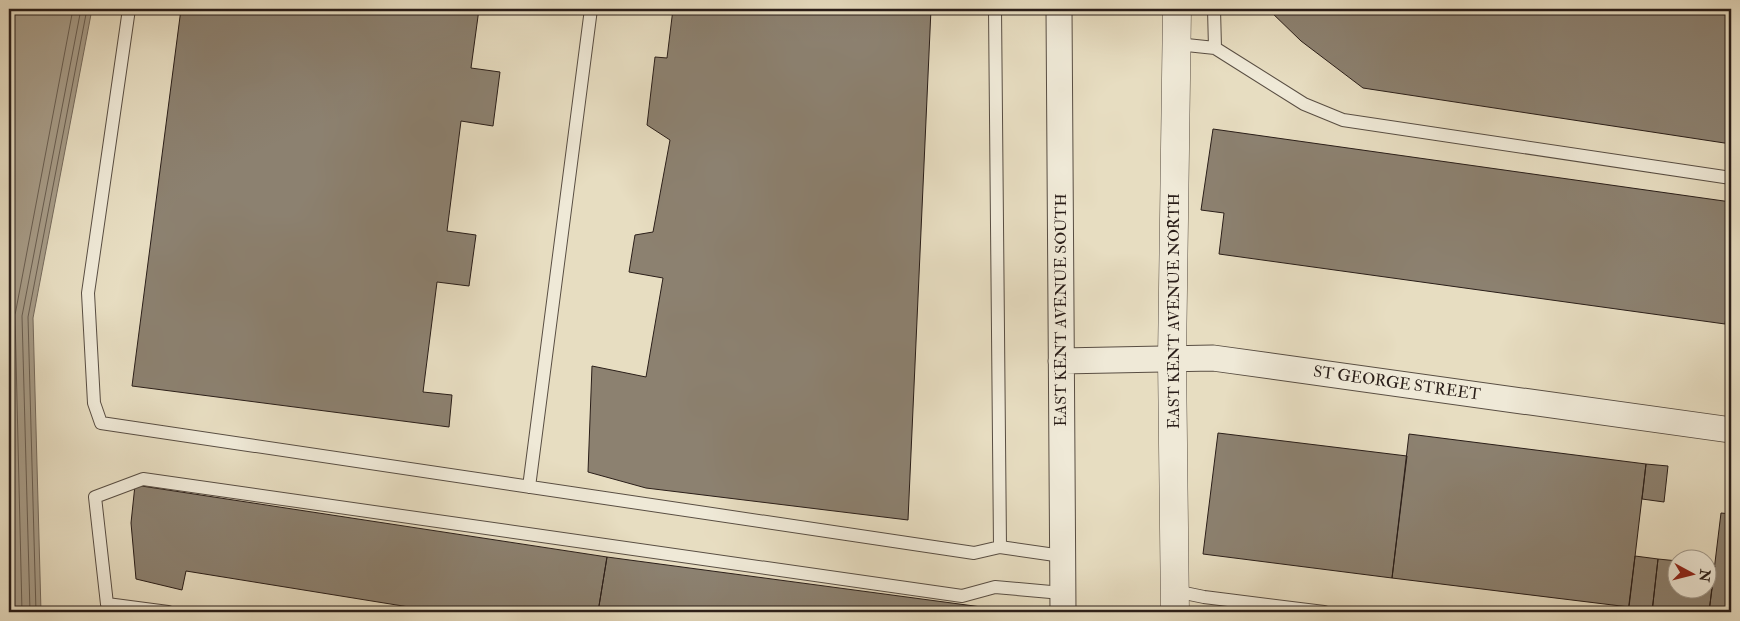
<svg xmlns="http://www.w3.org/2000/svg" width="1740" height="621" font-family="'IM FELL Double Pica',serif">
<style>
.water{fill:#a79c88;stroke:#756a5c}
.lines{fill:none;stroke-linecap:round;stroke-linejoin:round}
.shore{stroke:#685d50;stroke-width:1}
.building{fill:#8c8170;stroke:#2a1e19}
.service-casing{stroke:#594e43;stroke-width:14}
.minor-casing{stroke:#594e43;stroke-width:27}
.tertiary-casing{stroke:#594e43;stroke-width:29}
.service{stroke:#efe9d7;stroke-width:12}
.minor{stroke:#efe9d7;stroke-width:25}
.tertiary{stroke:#efe9d7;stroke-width:28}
.labels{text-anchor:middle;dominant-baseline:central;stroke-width:4;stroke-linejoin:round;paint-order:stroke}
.street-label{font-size:16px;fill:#2a1e19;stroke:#efe9d7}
</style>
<rect width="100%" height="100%" fill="#e7ddc1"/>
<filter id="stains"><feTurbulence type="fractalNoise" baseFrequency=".004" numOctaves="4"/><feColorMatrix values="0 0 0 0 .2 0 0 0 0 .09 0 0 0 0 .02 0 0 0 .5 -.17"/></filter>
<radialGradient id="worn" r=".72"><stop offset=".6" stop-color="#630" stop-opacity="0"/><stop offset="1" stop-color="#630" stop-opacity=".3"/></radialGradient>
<path class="water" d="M 9,9 L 92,9 L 33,318 L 41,612 L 9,612 Z"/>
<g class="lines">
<path class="shore" d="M 22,612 L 15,315 L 73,9
M 30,612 L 22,316 L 81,9
M 36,612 L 28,317 L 87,9"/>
</g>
<path class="building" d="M 181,9 L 479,9 L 471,68 L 500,72 L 493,126 L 461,121 L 447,231 L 476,235 L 469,286 L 437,282 L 423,392 L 452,395 L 449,427 L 132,386 Z
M 673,9 L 931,9 L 908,520 L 646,488 L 588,472 L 592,366 L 646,377 L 663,278 L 629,272 L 635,235 L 653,232 L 670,140 L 647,125 L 655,57 L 667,58 Z
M 1268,9 L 1731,9 L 1731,144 L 1363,88 L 1301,41 Z
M 1213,129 L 1731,202 L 1731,279 L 1725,324 L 1219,254 L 1224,213 L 1201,210 Z
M 1218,433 L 1407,456 L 1392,578 L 1203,554 Z
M 1409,434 L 1646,464 L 1629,607 L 1392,578 Z
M 1646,464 L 1668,466 L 1664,502 L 1642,499 Z
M 135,485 L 607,557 L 598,612 L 440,612 L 186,571 L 182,590 L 136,579 L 131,523 Z
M 1721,513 L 1731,514 L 1731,612 L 1709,612 Z
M 1635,556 L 1658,559 L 1652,612 L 1628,612 Z
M 607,557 L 1019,612 L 598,612 Z
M 1658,559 L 1678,561 L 1678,588 L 1708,588 L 1708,565 L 1715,566 L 1709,612 L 1652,612 Z"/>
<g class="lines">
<g class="service-casing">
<path id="service" d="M 129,9 L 88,293 L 94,403 L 101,423 L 974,553 L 1000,547 L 1062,556
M 995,9 L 1000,547
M 1214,9 L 1215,48
M 1177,44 L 1215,48 L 1304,104 L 1343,120 L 1731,178
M 529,487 L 591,9
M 1175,591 L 1204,597 L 1324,612
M 168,612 L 107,604 L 95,497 L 143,479 L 962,596 L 995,587 L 1062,593"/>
</g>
<g class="minor-casing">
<path id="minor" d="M 1059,9 L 1063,612
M 1061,361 L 1213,358 L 1731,430"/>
</g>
<g class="tertiary-casing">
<path id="tertiary" d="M 1175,612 L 1172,359 L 1177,9"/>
</g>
<use href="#service" class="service"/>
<use href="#minor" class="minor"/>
<use href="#tertiary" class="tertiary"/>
</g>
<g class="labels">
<g class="street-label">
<text transform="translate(1061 310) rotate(-90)">EAST KENT AVENUE SOUTH</text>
<text transform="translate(1174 311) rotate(-90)">EAST KENT AVENUE NORTH</text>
<text transform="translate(1397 383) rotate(8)">ST GEORGE STREET</text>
</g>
</g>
<rect width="1740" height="621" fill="none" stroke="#e7ddc1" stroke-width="30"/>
<rect x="10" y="10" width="1720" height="601" fill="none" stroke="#2a1e19" stroke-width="2.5"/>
<rect x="15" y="15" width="1710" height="591" fill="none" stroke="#2a1e19"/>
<g transform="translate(1692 574) rotate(97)"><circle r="24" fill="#efe9d7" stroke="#a0988b"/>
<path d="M0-4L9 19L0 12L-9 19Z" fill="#8f2418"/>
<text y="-8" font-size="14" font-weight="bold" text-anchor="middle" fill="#2a1e19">N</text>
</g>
<rect width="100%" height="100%" filter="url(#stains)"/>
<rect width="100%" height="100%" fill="url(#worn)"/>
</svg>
